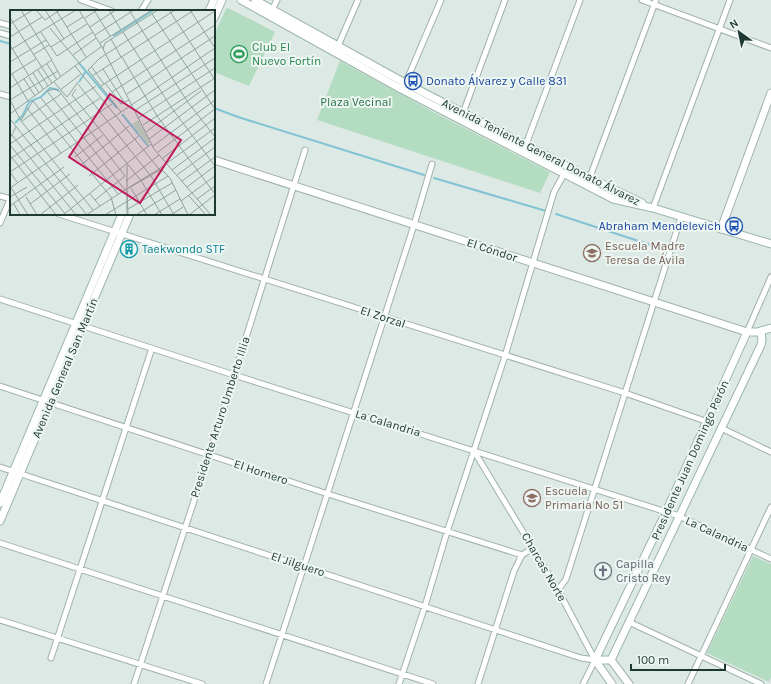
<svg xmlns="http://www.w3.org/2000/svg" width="771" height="684" font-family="Karla,sans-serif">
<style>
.green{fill:#b4dcc0}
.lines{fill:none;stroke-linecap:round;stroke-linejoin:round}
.stream{stroke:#81c3d2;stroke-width:2}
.minor-casing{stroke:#a0b1ab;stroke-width:7}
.tertiary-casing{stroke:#a0b1ab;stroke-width:9}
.secondary-casing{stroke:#9cb5ad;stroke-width:9}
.minor{stroke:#fff;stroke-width:5}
.tertiary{stroke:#fff;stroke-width:7}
.secondary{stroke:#fff;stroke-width:7}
.labels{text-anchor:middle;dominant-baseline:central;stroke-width:4;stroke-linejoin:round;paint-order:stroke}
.leisure-label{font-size:12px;fill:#27864d;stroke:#edf6f2;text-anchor:start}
.transit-label{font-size:12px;fill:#164399;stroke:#edf6f2;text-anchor:start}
.park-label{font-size:12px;fill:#277146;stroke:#edf6f2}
.street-label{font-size:12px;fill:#1e3933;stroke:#edf6f2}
.education-label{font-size:12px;fill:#785e54;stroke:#edf6f2;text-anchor:start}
.culture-label{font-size:12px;fill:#0d838f;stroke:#edf6f2;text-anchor:start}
.worship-label{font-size:12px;fill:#5b616d;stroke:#edf6f2;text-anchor:start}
.inset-river{fill:none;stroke:#81c3d2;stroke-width:2}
.inset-road{fill:none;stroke:#91a39d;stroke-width:1}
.view{fill:#c2185b;fill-opacity:0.15;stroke:#c2185b;stroke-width:2}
.inset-edge{fill:none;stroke:#1e3933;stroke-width:2}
</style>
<rect width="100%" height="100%" fill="#dde9e4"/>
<path class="green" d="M 228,8 L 275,32 L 249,86 L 214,72 L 214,35 L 226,9 Z
M 340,61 L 437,114 L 550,172 L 540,193 L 317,120 Z
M 753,556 L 771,564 L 771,677 L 769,682 L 707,653 Z"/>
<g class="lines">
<path class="stream" d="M 0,41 L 11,44
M 214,108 L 238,117 L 424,175
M 434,178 L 546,211
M 556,214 L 663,249"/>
<g class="minor-casing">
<path id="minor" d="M 81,0 L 112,11
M 642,0 L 771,48
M 272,10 L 277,0
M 141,11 L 148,0
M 0,23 L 11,26
M 0,33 L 11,36
M 338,46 L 358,0
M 401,89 L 409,75 L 441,0
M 0,94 L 11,97
M 463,113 L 505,0
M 525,147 L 580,0
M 587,185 L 656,0
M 0,196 L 11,199
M 653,208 L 730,0
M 59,214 L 625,393 L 708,422
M 0,223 L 11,197
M 0,299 L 234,375 L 679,516 L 771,559
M 747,332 L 771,277
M 0,386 L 328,494 L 522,555
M 721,428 L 771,452
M 474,451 L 558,590 L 595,660
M 0,467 L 581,658 L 595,660
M 0,543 L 433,684
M 558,590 L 566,579 L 681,217
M 0,620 L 202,684
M 629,622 L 761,684
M 51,658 L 152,348
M 134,684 L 209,455 L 305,150
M 266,684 L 414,225 L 432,164
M 399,684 L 425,606 L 447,532 L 505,356 L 554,192 L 564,174
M 478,684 L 514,571 L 522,555 L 533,548
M 583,684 L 595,660
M 688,684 L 771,507"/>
</g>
<g class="tertiary-casing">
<path id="tertiary" d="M 214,160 L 747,332
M 721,229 L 771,93
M 595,660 L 612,684
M 611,660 L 629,684"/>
</g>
<g class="secondary-casing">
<path id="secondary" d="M 241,0 L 401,89 L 613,199 L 653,208 L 771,244
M 255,0 L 405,83 L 590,178 L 642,203
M 209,11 L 214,0
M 214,18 L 222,0
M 761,331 L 762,340 L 761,345 L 611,660 L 595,660 L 666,512 L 747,332 L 757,332 L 771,328
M 0,503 L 122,214
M 0,521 L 130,214"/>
</g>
<use href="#minor" class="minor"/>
<use href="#tertiary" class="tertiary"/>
<use href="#secondary" class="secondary"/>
</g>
<defs>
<g id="stadium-ring" transform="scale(0.9)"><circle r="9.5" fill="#edf6f2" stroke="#2e9e5b" stroke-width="1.5"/><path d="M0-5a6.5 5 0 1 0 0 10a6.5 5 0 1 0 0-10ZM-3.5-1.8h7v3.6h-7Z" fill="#2e9e5b"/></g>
<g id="bus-ring" transform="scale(0.9)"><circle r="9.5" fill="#edf6f2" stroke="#1a4fb4" stroke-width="1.5"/><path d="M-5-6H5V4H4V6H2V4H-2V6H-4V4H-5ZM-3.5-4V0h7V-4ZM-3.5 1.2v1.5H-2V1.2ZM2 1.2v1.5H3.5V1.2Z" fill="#1a4fb4"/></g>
<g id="building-ring" transform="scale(0.9)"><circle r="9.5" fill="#edf6f2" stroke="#0f9aa8" stroke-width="1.5"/><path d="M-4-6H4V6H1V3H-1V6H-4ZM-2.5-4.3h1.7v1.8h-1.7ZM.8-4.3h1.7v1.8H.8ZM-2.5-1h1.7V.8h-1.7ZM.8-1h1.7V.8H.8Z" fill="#0f9aa8"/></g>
<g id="school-ring" transform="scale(0.9)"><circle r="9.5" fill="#edf6f2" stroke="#8d6e63" stroke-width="1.5"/><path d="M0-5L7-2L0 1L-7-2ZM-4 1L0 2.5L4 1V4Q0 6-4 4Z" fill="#8d6e63"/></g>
<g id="church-ring" transform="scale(0.9)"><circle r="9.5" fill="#edf6f2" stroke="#6b7280" stroke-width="1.5"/><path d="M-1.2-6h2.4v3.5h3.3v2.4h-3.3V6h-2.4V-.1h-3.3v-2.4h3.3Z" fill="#6b7280"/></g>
</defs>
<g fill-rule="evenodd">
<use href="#stadium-ring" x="239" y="54"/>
<use href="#bus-ring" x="413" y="81"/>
<use href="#bus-ring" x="734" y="226"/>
<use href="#building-ring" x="129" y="249"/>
<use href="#school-ring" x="592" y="253"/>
<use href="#school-ring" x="532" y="498"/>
<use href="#church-ring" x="603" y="571"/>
</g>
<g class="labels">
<g class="leisure-label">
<text x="252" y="47">Club El<tspan x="252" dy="14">Nuevo Fortín</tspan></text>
</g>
<g class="transit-label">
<text x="426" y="81">Donato Álvarez y Calle 831</text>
<text x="721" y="226" text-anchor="end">Abraham Mendelevich</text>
</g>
<g class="park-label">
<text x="356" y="102">Plaza Vecinal</text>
</g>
<g class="street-label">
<text transform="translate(541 152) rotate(27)">Avenida Teniente General Donato Álvarez</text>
<text transform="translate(492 250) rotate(18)">El Cóndor</text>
<text transform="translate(383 317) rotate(18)">El Zorzal</text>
<text transform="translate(65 368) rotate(-67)">Avenida General San Martín</text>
<text transform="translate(220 417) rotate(-72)">Presidente Arturo Umberto Illia</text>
<text transform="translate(388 423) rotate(17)">La Calandria</text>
<text transform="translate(690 460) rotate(-66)">Presidente Juan Domingo Perón</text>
<text transform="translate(261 472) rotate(18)">El Hornero</text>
<text transform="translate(717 534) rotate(25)">La Calandria</text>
<text transform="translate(298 564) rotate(18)">El Jilguero</text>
<text transform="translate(544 567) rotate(60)">Charcas Norte</text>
</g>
<g class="education-label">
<text x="605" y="246">Escuela Madre<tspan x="605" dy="14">Teresa de Ávila</tspan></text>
<text x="545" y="491">Escuela<tspan x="545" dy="14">Primaria Nº 51</tspan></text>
</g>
<g class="culture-label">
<text x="142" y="249">Taekwondo STF</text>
</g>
<g class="worship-label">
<text x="616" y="564">Capilla<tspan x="616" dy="14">Cristo Rey</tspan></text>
</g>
</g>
<g transform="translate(10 10)">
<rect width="205" height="205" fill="#dde9e4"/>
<path d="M 128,110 L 140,132 L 138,134 L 122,114 Z" fill="#b4dcc0"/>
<path class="inset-river" d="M 103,26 L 144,0M 69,53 L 107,98M 69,72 L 76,61M 112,104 L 129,125M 5,113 L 13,105 L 19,92 L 31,87 L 40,78 L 49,80M 130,126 L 138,136"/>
<path class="inset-road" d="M 26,0 L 35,10 L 50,0M 35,0 L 54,29M 46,0 L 76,47M 69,0 L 92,37 L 144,139 L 201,205M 84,0 L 100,26M 99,0 L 111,20M 119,0 L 177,91 L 205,127M 159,0 L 205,70M 180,0 L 205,38M 142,4 L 205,99M 0,8 L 42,73M 75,8 L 87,0M 0,14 L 23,0M 57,17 L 73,7M 80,17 L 106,0M 40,18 L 69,53M 30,21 L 47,46 L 83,22M 113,22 L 161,97 L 205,156M 85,25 L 124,0M 0,27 L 32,7M 101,29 L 111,47M 90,33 L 142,0M 0,35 L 19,66M 41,37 L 77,14M 93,39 L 95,33 L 148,0M 0,40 L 66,0M 23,45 L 39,35M 63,45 L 86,28M 112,47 L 147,106 L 205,184M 42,51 L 51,67M 0,52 L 36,30M 37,54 L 47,70M 65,56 L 149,159 L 205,118M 81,56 L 94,74M 93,59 L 114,92M 28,60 L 38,76M 23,63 L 33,79M 2,64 L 18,91M 0,65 L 26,49M 82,66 L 184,0M 19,67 L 29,83M 14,69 L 25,86M 44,72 L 57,87 L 68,72M 95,73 L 111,94 L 119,90M 68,74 L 140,165M 91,76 L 205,1M 0,78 L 42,50 L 11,0M 66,79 L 62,85 L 132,172 L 152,205M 50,80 L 71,64M 102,82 L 205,15M 117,84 L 205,26M 31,88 L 108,184M 0,90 L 11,111 L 83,200M 0,90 L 48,61M 17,98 L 51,143M 124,101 L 205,48M 111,102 L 78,60 L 90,48 L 165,0M 0,104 L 92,36M 128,108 L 205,58M 0,109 L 77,205M 11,110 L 23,91 L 101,187 L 106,205M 12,111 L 51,84M 133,115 L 205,68M 136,122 L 191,81M 2,125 L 66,205M 0,128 L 6,117M 139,129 L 205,80M 0,134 L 86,76M 0,135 L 56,205M 143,136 L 205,90M 148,142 L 205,99M 0,145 L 46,205M 65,147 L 93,125M 153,148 L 205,108M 0,149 L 90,88M 71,155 L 119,116M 117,155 L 117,205M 150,160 L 115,180 L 149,159 L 153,161 L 160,168 L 178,205M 162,160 L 205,128M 0,162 L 102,94M 0,162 L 7,172M 167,165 L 205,137M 79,166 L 130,125M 115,166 L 50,82 L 45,79 L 37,81 L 115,180M 141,166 L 164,205M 116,171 L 149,145M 172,171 L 205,147M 0,176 L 18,205M 177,177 L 205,156M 0,178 L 205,38M 121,178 L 137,205M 117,181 L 118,205M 80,184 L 90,196M 179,186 L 196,205M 0,187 L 17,177M 16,187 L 27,205M 187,189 L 205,176M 85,190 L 115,166M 171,191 L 205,166M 4,194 L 10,205M 20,194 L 60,164M 0,196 L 54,157M 118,199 L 162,173M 30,205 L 68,175M 53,205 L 141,134M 76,205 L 115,180M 95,205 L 158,166M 126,205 L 166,180M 144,205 L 170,189M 161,205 L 173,197M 179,205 L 205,185"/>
<path class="view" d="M 100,84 L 171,130 L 130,193 L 59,147 Z"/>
<rect width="205" height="205" class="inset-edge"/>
</g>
<g transform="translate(739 32) rotate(327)" stroke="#edf6f2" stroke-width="3" paint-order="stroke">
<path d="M0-3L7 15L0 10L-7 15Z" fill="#1e3933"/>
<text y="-6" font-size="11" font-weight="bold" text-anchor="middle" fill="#1e3933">N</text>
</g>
<path d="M631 664v6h94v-6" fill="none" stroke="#1e3933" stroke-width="2"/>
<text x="637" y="664" font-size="12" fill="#1e3933" stroke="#edf6f2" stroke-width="3" paint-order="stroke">100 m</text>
</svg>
